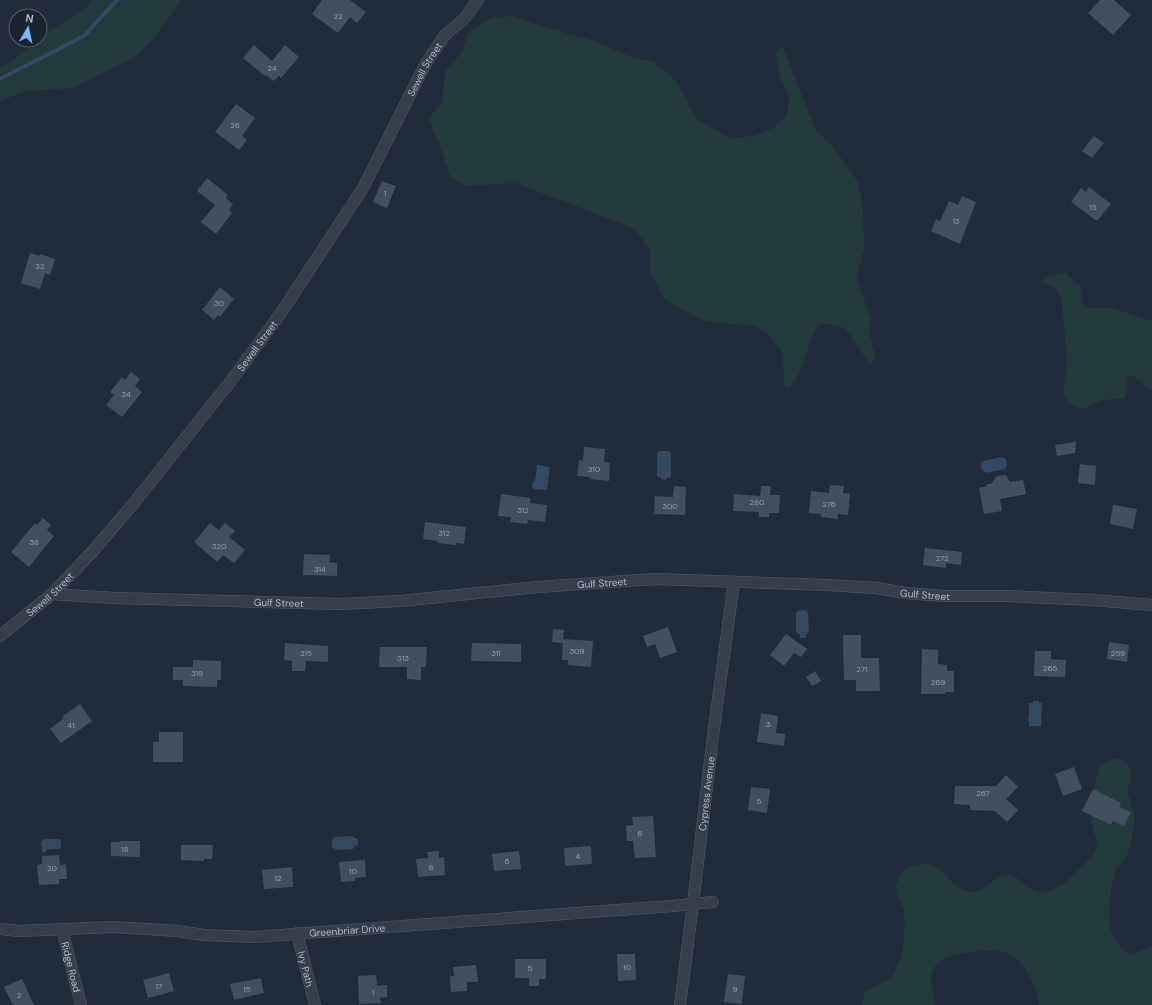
<svg xmlns="http://www.w3.org/2000/svg" width="1152" height="1005" font-family="'DM Sans',sans-serif">
<style>
.green{fill:#23393b}
.water{fill:#344862}
.lines{fill:none;stroke-linecap:round;stroke-linejoin:round}
.stream{stroke:#344862;stroke-width:4}
.building{fill:#424f5f}
.minor-casing{stroke:#525c68;stroke-width:12}
.minor{stroke:#353e4a;stroke-width:11}
.labels{text-anchor:middle;dominant-baseline:central;stroke-width:3.5;stroke-linejoin:round;paint-order:stroke}
.number-label{font-size:8px;fill:#949ead}
.street-label{font-size:10px;fill:#afb9c7;stroke:#1a232f}
</style>
<rect width="100%" height="100%" fill="#212c3a"/>
<path class="green" d="M 91,0 L 180,0 L 178,6 L 150,43 L 133,58 L 73,88 L 26,91 L 0,101 L 0,66 L 10,63 L 37,40 L 40,40 L 42,36 L 87,7 Z
M 513,16 L 541,26 L 595,41 L 631,57 L 654,62 L 676,81 L 697,119 L 732,139 L 756,135 L 775,127 L 787,115 L 789,97 L 780,78 L 775,53 L 778,49 L 783,47 L 815,129 L 834,148 L 858,182 L 863,208 L 864,250 L 856,276 L 871,319 L 869,334 L 875,354 L 871,366 L 845,328 L 823,323 L 814,331 L 799,374 L 789,387 L 784,386 L 783,353 L 765,331 L 753,326 L 703,321 L 664,299 L 650,272 L 650,249 L 633,228 L 515,183 L 466,186 L 450,177 L 439,142 L 428,119 L 442,103 L 445,71 L 462,52 L 469,31 L 493,17 Z
M 1065,272 L 1080,286 L 1082,303 L 1088,308 L 1112,308 L 1152,321 L 1152,392 L 1132,375 L 1126,378 L 1128,389 L 1125,398 L 1104,400 L 1082,409 L 1068,403 L 1063,392 L 1067,362 L 1062,304 L 1058,290 L 1042,282 L 1045,277 Z
M 1112,759 L 1121,759 C 1124,762 1128,765 1130,768 C 1134,775 1127,784 1128,792 C 1131,808 1137,813 1133,830 C 1132,839 1130,849 1126,857 C 1123,862 1117,866 1115,872 C 1111,881 1108,917 1110,926 C 1112,936 1122,951 1131,955 L 1152,945 L 1152,1005 L 1039,1005 C 1037,990 1026,963 1011,955 C 997,947 949,952 937,964 C 927,973 932,994 936,1005 L 862,1005 L 864,993 C 873,985 889,983 895,971 C 903,958 907,925 903,909 C 901,902 895,894 896,886 C 897,879 903,870 910,867 C 913,865 917,864 921,864 C 947,862 947,889 972,892 C 986,893 993,875 1006,875 C 1018,875 1023,885 1032,889 C 1052,899 1073,877 1085,863 C 1088,859 1092,856 1095,851 C 1100,842 1092,831 1091,822 C 1091,817 1092,812 1092,807 C 1093,793 1095,780 1099,766 Z"/>
<path class="water" d="M 659,451 L 669,451 L 671,453 L 671,476 L 669,478 L 666,478 L 666,480 L 661,479 L 661,478 L 657,476 L 657,453 Z
M 1002,457 L 1006,459 L 1007,464 L 1005,469 L 986,473 L 982,470 L 981,464 L 983,461 Z
M 537,465 L 550,467 L 547,490 L 534,489 L 532,487 L 533,481 L 535,481 Z
M 806,610 L 808,613 L 809,632 L 806,635 L 806,638 L 800,638 L 800,635 L 796,632 L 796,613 L 798,611 Z
M 1033,701 L 1039,701 L 1039,703 L 1042,703 L 1041,726 L 1029,726 L 1028,717 L 1029,716 L 1029,703 L 1033,703 Z
M 352,836 L 356,839 L 358,839 L 358,845 L 356,845 L 353,849 L 336,850 L 332,847 L 332,841 L 334,837 Z
M 44,839 L 59,839 L 61,841 L 61,846 L 60,849 L 47,849 L 46,852 L 42,852 L 41,842 Z"/>
<g class="lines">
<path class="stream" d="M 0,79 L 84,36 L 117,0"/>
</g>
<path class="building" d="M 322,0 L 350,0 L 366,12 L 357,23 L 350,17 L 338,33 L 312,14 Z
M 1100,0 L 1114,0 L 1131,15 L 1113,35 L 1088,13 Z
M 254,45 L 272,61 L 285,45 L 299,57 L 281,78 L 279,76 L 274,81 L 266,75 L 265,76 L 243,58 Z
M 236,104 L 255,118 L 242,136 L 247,140 L 239,150 L 215,132 Z
M 1094,136 L 1104,143 L 1092,158 L 1082,151 Z
M 207,178 L 228,195 L 226,198 L 233,204 L 229,210 L 232,213 L 216,234 L 201,222 L 215,205 L 197,191 Z
M 382,181 L 396,186 L 387,208 L 373,202 Z
M 1089,187 L 1111,204 L 1097,221 L 1071,202 L 1081,188 L 1086,192 Z
M 962,196 L 976,202 L 960,244 L 931,231 L 936,219 L 940,221 L 949,201 L 958,205 Z
M 30,253 L 39,256 L 40,254 L 55,259 L 50,275 L 45,273 L 40,289 L 21,283 Z
M 220,287 L 234,299 L 220,317 L 218,315 L 214,320 L 202,310 Z
M 131,372 L 140,379 L 135,386 L 142,392 L 122,417 L 106,405 L 114,395 L 110,392 L 122,377 L 125,380 Z
M 1076,442 L 1075,453 L 1057,456 L 1055,445 Z
M 584,447 L 605,449 L 604,462 L 610,463 L 609,481 L 590,479 L 590,477 L 577,476 L 579,460 L 583,461 Z
M 1080,464 L 1096,466 L 1095,485 L 1078,483 Z
M 1006,475 L 1010,482 L 1023,480 L 1026,494 L 1000,499 L 1002,511 L 984,514 L 979,488 L 987,486 L 987,484 L 991,484 L 997,476 Z
M 830,485 L 844,486 L 843,493 L 850,494 L 848,515 L 838,514 L 838,519 L 821,517 L 821,514 L 809,513 L 811,491 L 829,493 Z
M 674,486 L 686,487 L 685,515 L 654,514 L 655,496 L 673,497 Z
M 761,486 L 771,486 L 770,495 L 780,495 L 779,513 L 769,513 L 769,517 L 759,517 L 759,512 L 733,511 L 734,494 L 760,496 Z
M 501,494 L 530,498 L 530,503 L 547,505 L 545,522 L 528,520 L 527,524 L 510,522 L 511,517 L 498,516 Z
M 1113,505 L 1137,509 L 1133,529 L 1110,524 Z
M 43,518 L 51,525 L 47,530 L 54,536 L 29,567 L 11,552 L 35,523 L 37,525 Z
M 425,522 L 466,527 L 464,544 L 456,543 L 456,545 L 438,543 L 438,541 L 423,539 Z
M 210,523 L 219,530 L 225,523 L 235,531 L 229,537 L 245,550 L 234,563 L 223,555 L 217,562 L 194,542 Z
M 925,548 L 962,552 L 961,565 L 946,563 L 946,568 L 923,565 Z
M 304,554 L 330,555 L 329,562 L 337,563 L 337,576 L 303,575 Z
M 668,627 L 677,652 L 660,658 L 655,644 L 647,647 L 643,636 Z
M 553,629 L 564,630 L 563,643 L 552,642 Z
M 786,634 L 807,649 L 801,657 L 794,653 L 784,666 L 770,655 Z
M 843,635 L 861,635 L 861,658 L 879,658 L 880,691 L 856,691 L 856,680 L 844,680 Z
M 563,639 L 593,641 L 591,667 L 568,665 L 568,660 L 562,660 Z
M 1109,642 L 1129,645 L 1127,662 L 1107,659 Z
M 285,643 L 328,646 L 328,662 L 306,661 L 305,671 L 292,671 L 292,661 L 284,660 Z
M 472,643 L 521,644 L 521,662 L 471,661 Z
M 380,647 L 427,647 L 426,667 L 421,667 L 421,680 L 407,679 L 407,667 L 379,667 Z
M 922,649 L 938,650 L 938,664 L 947,665 L 947,671 L 954,671 L 954,692 L 945,692 L 945,694 L 921,694 Z
M 1035,651 L 1051,651 L 1051,659 L 1066,660 L 1065,677 L 1034,676 Z
M 193,660 L 221,661 L 221,680 L 217,680 L 217,687 L 183,686 L 183,680 L 173,680 L 173,667 L 193,667 Z
M 815,671 L 821,681 L 812,686 L 806,677 Z
M 80,704 L 92,721 L 61,743 L 50,729 L 64,718 L 63,716 Z
M 761,713 L 778,716 L 776,733 L 785,734 L 784,746 L 757,742 Z
M 159,732 L 183,732 L 183,762 L 153,762 L 153,742 L 159,742 Z
M 1074,767 L 1082,789 L 1063,796 L 1055,774 Z
M 1006,775 L 1018,787 L 1006,799 L 1018,810 L 1007,822 L 995,811 L 970,810 L 970,805 L 954,804 L 955,786 L 996,786 Z
M 751,787 L 770,789 L 767,813 L 748,810 Z
M 1093,789 L 1121,803 L 1119,807 L 1131,812 L 1124,826 L 1113,821 L 1111,825 L 1082,811 Z
M 653,816 L 656,857 L 635,858 L 633,841 L 627,841 L 626,826 L 633,825 L 632,817 Z
M 120,841 L 140,841 L 140,857 L 111,856 L 111,842 L 119,842 Z
M 181,845 L 213,845 L 212,859 L 204,859 L 204,861 L 181,860 Z
M 591,846 L 592,864 L 565,866 L 564,848 Z
M 439,851 L 439,858 L 444,857 L 445,875 L 418,877 L 416,859 L 428,858 L 427,852 Z
M 519,851 L 521,869 L 494,871 L 492,854 Z
M 59,855 L 60,865 L 66,864 L 67,879 L 59,879 L 59,884 L 39,885 L 37,865 L 42,864 L 42,856 Z
M 365,860 L 366,877 L 355,878 L 355,881 L 341,882 L 339,862 Z
M 292,867 L 293,887 L 264,889 L 262,870 Z
M 617,954 L 635,954 L 636,980 L 618,981 Z
M 515,959 L 546,959 L 546,979 L 539,979 L 539,986 L 529,986 L 529,978 L 515,978 Z
M 476,965 L 478,982 L 467,982 L 467,991 L 451,992 L 450,976 L 454,976 L 453,967 Z
M 169,973 L 174,991 L 148,998 L 143,980 Z
M 728,974 L 745,976 L 742,1004 L 724,1002 Z
M 376,975 L 377,986 L 387,985 L 387,997 L 380,998 L 381,1003 L 359,1004 L 358,976 Z
M 261,978 L 264,993 L 234,1000 L 230,984 Z
M 22,979 L 34,1005 L 13,1005 L 4,987 Z"/>
<g class="lines">
<g class="minor-casing">
<g id="minor">
<path id="s1" d="M 52,594 L 114,598 L 341,604 L 400,601 L 538,587 L 655,579 L 827,585 L 877,588 L 906,593 L 944,596 L 1006,596 L 1093,600 L 1152,605"/>
<path id="s2" d="M 0,636 L 52,594 L 93,551 L 134,503 L 230,382 L 281,313 L 363,188 L 426,63 L 445,35 L 464,19 L 478,0"/>
<path id="s3" d="M 0,929 L 19,931 L 113,927 L 177,931 L 204,935 L 253,937 L 672,906 L 713,902"/>
<path id="s4" d="M 62,929 L 81,1005"/>
<path id="s5" d="M 297,933 L 315,1005"/>
<path id="s6" d="M 680,1005 L 693,904 L 714,728 L 734,582"/>
</g>
</g>
<use href="#minor" class="minor"/>
</g>
<g class="labels">
<g class="number-label">
<text x="338" y="16">22</text>
<text x="272" y="68">24</text>
<text x="235" y="125">26</text>
<text x="385" y="193">1</text>
<text x="1093" y="207">15</text>
<text x="956" y="221">13</text>
<text x="40" y="266">32</text>
<text x="219" y="303">30</text>
<text x="126" y="394">34</text>
<text x="594" y="469">310</text>
<text x="757" y="502">280</text>
<text x="829" y="504">276</text>
<text x="670" y="506">300</text>
<text x="523" y="510">312</text>
<text x="444" y="533">312</text>
<text x="34" y="542">38</text>
<text x="219" y="546">320</text>
<text x="942" y="558">272</text>
<text x="320" y="569">314</text>
<text x="577" y="651">309</text>
<text x="306" y="653">315</text>
<text x="496" y="653">311</text>
<text x="1118" y="653">259</text>
<text x="403" y="658">313</text>
<text x="1050" y="668">265</text>
<text x="862" y="669">271</text>
<text x="197" y="673">319</text>
<text x="938" y="682">269</text>
<text x="768" y="724">3</text>
<text x="71" y="725">41</text>
<text x="983" y="793">267</text>
<text x="759" y="801">5</text>
<text x="640" y="833">6</text>
<text x="125" y="849">18</text>
<text x="578" y="856">4</text>
<text x="507" y="861">6</text>
<text x="431" y="867">8</text>
<text x="52" y="868">20</text>
<text x="353" y="871">10</text>
<text x="278" y="878">12</text>
<text x="627" y="967">10</text>
<text x="530" y="968">5</text>
<text x="159" y="986">17</text>
<text x="247" y="989">15</text>
<text x="735" y="989">9</text>
<text x="373" y="992">1</text>
<text x="19" y="995">2</text>
</g>
<g class="street-label">
<text stroke="none"><textPath href="#s2" startOffset="713">Sewell Street</textPath></text>
<text stroke="none"><textPath href="#s2" startOffset="389">Sewell Street</textPath></text>
<text stroke="none"><textPath href="#s1" startOffset="551">Gulf Street</textPath></text>
<text stroke="none"><textPath href="#s1" startOffset="875">Gulf Street</textPath></text>
<text stroke="none"><textPath href="#s2" startOffset="65">Sewell Street</textPath></text>
<text stroke="none"><textPath href="#s1" startOffset="227">Gulf Street</textPath></text>
<text stroke="none"><textPath href="#s6" startOffset="213">Cypress Avenue</textPath></text>
<text stroke="none"><textPath href="#s3" startOffset="348">Greenbriar Drive</textPath></text>
<text stroke="none"><textPath href="#s4" startOffset="39">Ridge Road</textPath></text>
<text stroke="none"><textPath href="#s5" startOffset="37">Ivy Path</textPath></text>
</g>
</g>
<g transform="translate(28 28) rotate(9)"><circle r="19" fill="#1a232f" stroke="#565f6c"/>
<path d="M0-3L7 15L0 10L-7 15Z" fill="#80b2fb"/>
<text y="-6" font-size="11" font-weight="bold" text-anchor="middle" fill="#afb9c7">N</text>
</g>
</svg>
